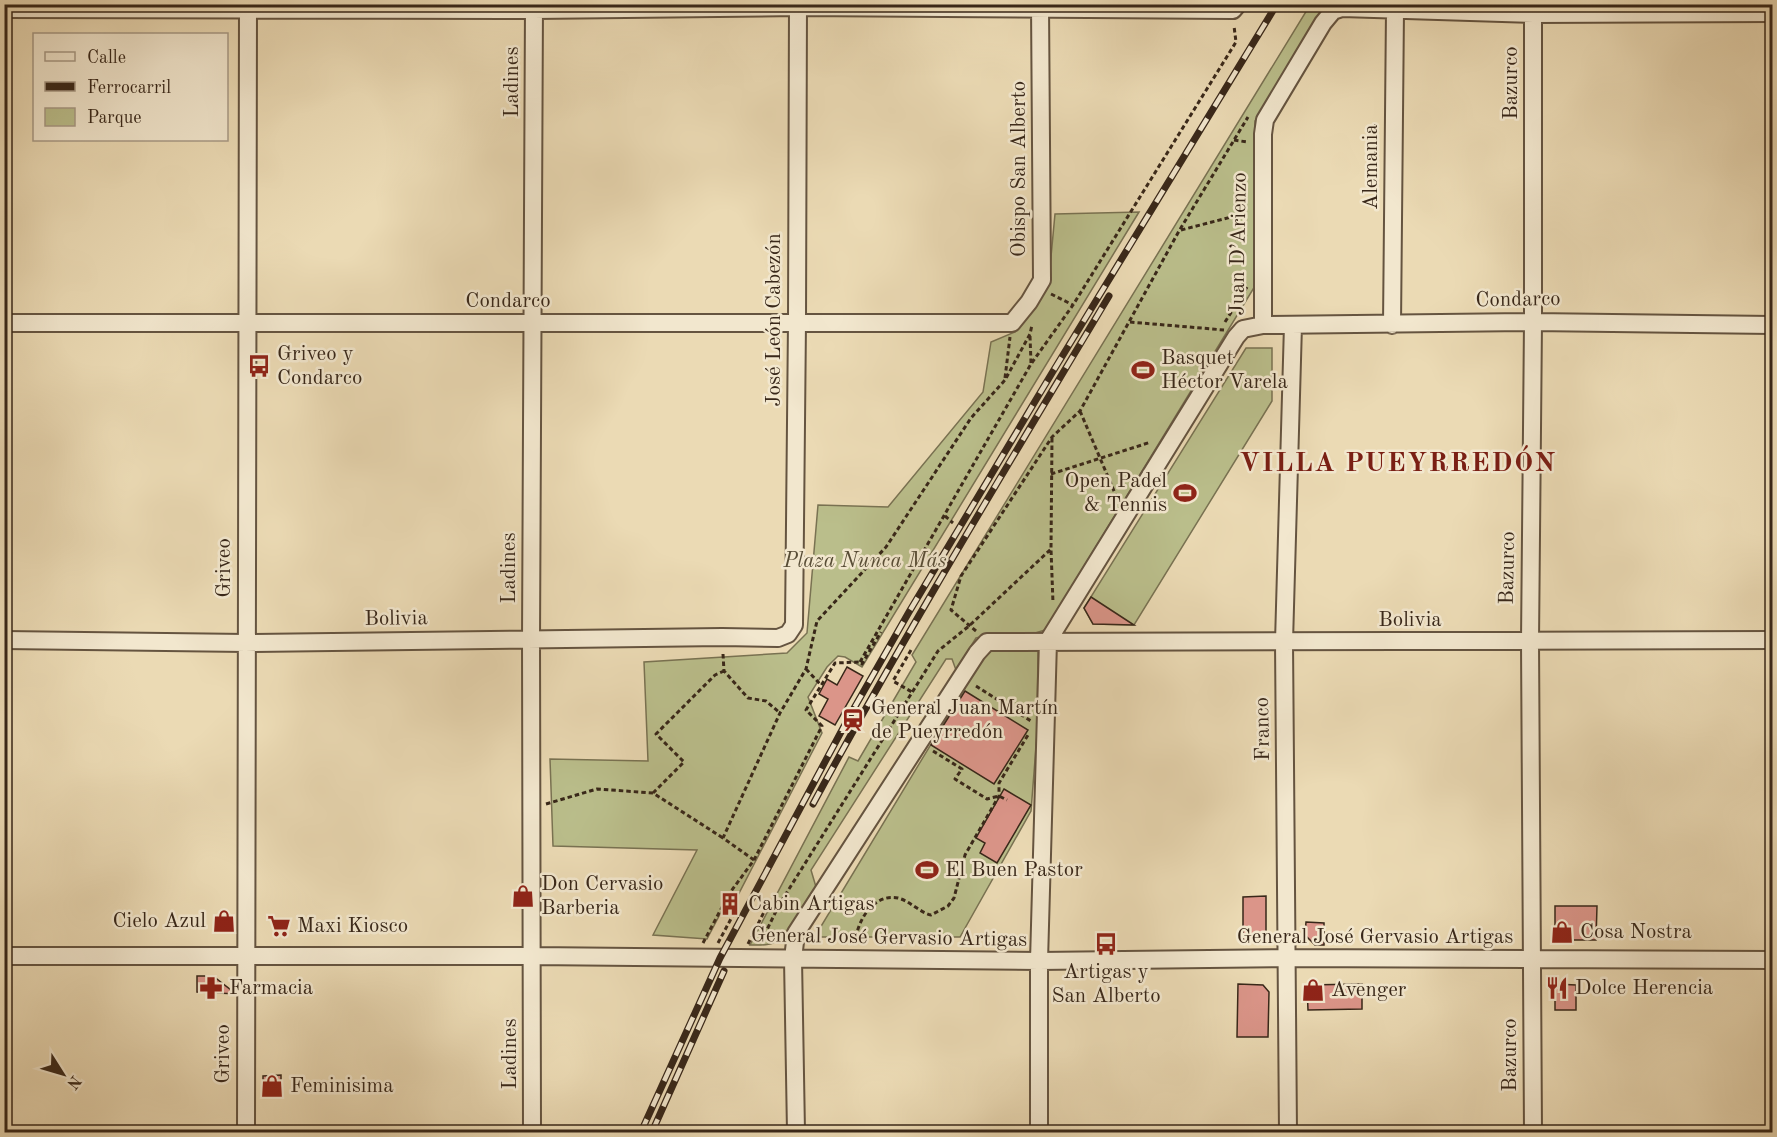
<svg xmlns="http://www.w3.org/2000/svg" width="1777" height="1137" font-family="'Old Standard TT',serif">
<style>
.green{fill:#babe8b;stroke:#797252;stroke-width:1.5}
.building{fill:#db9589;stroke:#382719;stroke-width:1.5}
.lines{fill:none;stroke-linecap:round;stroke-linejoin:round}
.minor-casing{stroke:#655440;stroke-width:20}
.path{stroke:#382719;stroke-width:3;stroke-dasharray:4.5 3;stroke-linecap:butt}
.minor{stroke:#f2e7ce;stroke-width:16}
.rail-casing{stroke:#382719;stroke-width:7}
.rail{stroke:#f2e7ce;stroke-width:4.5;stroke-dasharray:14;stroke-linecap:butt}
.labels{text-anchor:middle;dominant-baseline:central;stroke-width:5;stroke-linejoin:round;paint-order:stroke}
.street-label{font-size:21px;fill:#382719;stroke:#f2e7ce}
.poi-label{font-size:21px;fill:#382719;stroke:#f2e7ce;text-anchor:start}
.park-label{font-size:21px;font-style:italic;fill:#584d36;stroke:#f2e7ce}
.district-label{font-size:27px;font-weight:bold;letter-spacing:1.5px;fill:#7a1f14;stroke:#f2e7ce}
</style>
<rect width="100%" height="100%" fill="#ebdab4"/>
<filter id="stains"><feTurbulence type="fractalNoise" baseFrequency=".00333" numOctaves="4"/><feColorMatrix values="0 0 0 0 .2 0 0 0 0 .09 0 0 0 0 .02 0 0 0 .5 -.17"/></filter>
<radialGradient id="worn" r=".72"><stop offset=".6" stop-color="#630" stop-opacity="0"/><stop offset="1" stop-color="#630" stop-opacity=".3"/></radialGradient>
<path class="green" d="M 1310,5 L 1325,5 L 1255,121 L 1255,286 L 1045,630 C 1023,639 998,631 976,638 L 956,670 L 952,659 L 946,659 L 811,870 L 816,887 C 806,903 790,935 773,943 C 766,946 757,945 750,945 L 849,757 L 858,761 L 916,662 L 912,655 Z
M 1139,212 L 862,667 L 845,657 L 838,656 L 827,667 L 808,697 L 822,733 L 737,897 L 728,899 L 707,939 L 653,935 L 697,850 L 553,846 L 550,759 L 648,761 L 644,662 L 787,653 L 807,633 L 818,505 L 888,507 L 983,392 L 991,342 L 1015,332 L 1042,295 L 1049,278 L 1055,214 Z
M 1246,348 L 1272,348 L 1272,401 L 1134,625 L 1093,624 L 1084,608 Z
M 1038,648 L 1037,734 L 1031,811 L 960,937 L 819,937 L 820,928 L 965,688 L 964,687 L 982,658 L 992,650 Z"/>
<path class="building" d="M 1091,597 L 1134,625 L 1093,624 L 1084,608 Z
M 847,667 L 863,676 L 835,725 L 819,716 L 828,699 L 819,694 L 827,679 L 837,685 Z
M 965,691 L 1028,730 L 994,784 L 931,745 Z
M 1004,789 L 1031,805 L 997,863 L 980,853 L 985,843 L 976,838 Z
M 1266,896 L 1266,935 L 1261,940 L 1243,940 L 1243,897 Z
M 1555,906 L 1597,906 L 1596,940 L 1562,940 L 1555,935 Z
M 1306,922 L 1324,923 L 1324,945 L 1315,945 L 1305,935 Z
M 197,976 L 213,976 L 236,994 L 197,992 Z
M 1238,984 L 1263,985 L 1269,992 L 1268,1037 L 1237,1037 Z
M 1362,984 L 1362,1009 L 1308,1010 L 1307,985 Z
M 1555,984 L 1576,985 L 1576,1010 L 1555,1010 Z
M 281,1075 L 281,1095 L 263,1096 L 263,1076 Z"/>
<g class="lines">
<g class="minor-casing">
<path id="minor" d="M 4,9 L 534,10 L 798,7 L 1233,10 L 1238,4
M 4,323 L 1012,323 L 1029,302 L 1042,280 L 1040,4
M 1263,325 L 1263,134 L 1265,120 L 1323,23 L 1333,11 L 1342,8 L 1533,14 L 1772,13
M 1392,325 L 1395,10
M 4,640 L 246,643 L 722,637 L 778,638 L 788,634 L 794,625 L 797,322 L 798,4
M 1048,641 L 1236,337 L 1243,329 L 1263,325 L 1533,322 L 1772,325
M 4,956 L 533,956 L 1039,961 L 1288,958 L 1772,960
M 246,1132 L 248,4
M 532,1132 L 531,640 L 534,4
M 796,1132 L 793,959 L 796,933 L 977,653 L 987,642 L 1772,640
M 1039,1132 L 1039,961 L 1048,641
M 1288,1132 L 1284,642 L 1293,325
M 1533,1132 L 1530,642 L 1533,322 L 1533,4"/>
</g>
<path class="path" d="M 1234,140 L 1247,142
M 1181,230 L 1247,213
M 1051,294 L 1073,305
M 1130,322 L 1224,330
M 1225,322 L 1247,287
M 1030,336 L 1031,363
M 1005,378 L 1010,337
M 1080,411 L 1117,498
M 1052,438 L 1051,549 L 1053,603
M 1051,474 L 1151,442
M 945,516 L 953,523
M 976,631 L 951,610 L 961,576 L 1052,437 L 1080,411 L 1179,231 L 1248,117
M 911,650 L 893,681 L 912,692
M 723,654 L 724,671 L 748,698 L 766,701 L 780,713
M 860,662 L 1031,364 L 1073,305 L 1236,42 L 1234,26
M 806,669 L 821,685
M 976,686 L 1031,721
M 933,751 L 962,769 L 955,779 L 987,799 L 999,796 L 1007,800
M 653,793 L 684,762 L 656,734 L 715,675 L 724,671
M 546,804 L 597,789 L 653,793 L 723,838
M 754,860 L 723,838 L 780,713 L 806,669 L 817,621 L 886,547 L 971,418 L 1005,380 L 1030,334 L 1032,325
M 761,942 L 779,905 L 938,651 L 969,626 L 1051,549
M 703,943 L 729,894 L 754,860 L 822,726 L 806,710 L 835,663 L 860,662 L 862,664 L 881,632
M 718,943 L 733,915
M 748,944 L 768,904
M 855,945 C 856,923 872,893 898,898 C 910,901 919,912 931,915 L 948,906 L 954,898 L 965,855 L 999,796 L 999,783 L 1028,735"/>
<use href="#minor" class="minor"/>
<g class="rail-casing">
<path id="rail" d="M 813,804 C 906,632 1008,465 1109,296
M 641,1132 L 720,958 L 849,717 L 909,612 L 1052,373 L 1277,4
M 652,1132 L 724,971"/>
</g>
<use href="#rail" class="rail"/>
</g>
<defs>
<g id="bus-bare" transform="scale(1.8)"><path d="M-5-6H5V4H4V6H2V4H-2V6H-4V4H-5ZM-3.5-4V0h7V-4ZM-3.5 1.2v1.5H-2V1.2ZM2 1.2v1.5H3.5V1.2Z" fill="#8f2418" stroke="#f2e7ce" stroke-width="2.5" paint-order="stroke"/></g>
<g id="stadium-bare" transform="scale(1.8)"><path d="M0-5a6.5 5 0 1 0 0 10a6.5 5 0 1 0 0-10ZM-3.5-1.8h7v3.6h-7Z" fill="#8f2418" stroke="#f2e7ce" stroke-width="2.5" paint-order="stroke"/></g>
<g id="station-bare" transform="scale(1.8)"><path d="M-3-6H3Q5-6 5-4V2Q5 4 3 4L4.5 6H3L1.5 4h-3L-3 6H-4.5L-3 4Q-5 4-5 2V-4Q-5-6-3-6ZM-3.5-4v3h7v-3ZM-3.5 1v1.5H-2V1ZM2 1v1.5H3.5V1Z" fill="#8f2418" stroke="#f2e7ce" stroke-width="2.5" paint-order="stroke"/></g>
<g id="shop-bare" transform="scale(1.8)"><path d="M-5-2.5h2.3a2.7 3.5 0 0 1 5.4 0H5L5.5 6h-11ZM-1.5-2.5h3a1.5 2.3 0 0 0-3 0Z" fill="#8f2418" stroke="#f2e7ce" stroke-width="2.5" paint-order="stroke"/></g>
<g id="building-bare" transform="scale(1.8)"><path d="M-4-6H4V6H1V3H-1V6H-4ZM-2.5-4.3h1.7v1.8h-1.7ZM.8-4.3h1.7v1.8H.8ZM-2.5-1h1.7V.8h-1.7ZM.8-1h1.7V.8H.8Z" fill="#8f2418" stroke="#f2e7ce" stroke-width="2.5" paint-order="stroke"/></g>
<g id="supermarket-bare" transform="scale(1.8)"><path d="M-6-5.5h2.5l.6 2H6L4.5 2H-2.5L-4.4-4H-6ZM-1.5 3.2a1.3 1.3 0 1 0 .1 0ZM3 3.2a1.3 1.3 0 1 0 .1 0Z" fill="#8f2418" stroke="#f2e7ce" stroke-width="2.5" paint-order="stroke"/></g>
<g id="pharmacy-bare" transform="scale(1.8)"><path d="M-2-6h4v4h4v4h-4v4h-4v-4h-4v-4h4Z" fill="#8f2418" stroke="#f2e7ce" stroke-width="2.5" paint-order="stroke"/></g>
<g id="restaurant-bare" transform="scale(1.8)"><path d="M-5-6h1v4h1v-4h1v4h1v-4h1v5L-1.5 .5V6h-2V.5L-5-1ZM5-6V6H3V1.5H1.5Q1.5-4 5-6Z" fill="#8f2418" stroke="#f2e7ce" stroke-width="2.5" paint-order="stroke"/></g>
</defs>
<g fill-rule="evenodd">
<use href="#bus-bare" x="259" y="366"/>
<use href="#stadium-bare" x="1143" y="370"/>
<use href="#stadium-bare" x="1185" y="493"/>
<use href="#station-bare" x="853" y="720"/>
<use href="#stadium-bare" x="927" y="870"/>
<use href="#shop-bare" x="523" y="896"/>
<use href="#building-bare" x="730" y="904"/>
<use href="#shop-bare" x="224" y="921"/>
<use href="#supermarket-bare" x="279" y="926"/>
<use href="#shop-bare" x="1562" y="932"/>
<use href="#bus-bare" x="1106" y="944"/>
<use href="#pharmacy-bare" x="211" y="988"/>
<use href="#restaurant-bare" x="1557" y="988"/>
<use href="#shop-bare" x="1313" y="990"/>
<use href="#shop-bare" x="272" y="1086"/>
</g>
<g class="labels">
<g class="street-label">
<text transform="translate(512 82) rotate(-90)">Ladines</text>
<text transform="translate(1511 83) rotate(-90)">Bazurco</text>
<text transform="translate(1371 167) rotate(-90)">Alemania</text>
<text transform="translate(1019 169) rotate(-90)">Obispo San Alberto</text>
<text transform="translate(1239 244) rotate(-89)">Juan D’Arienzo</text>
<text transform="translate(1518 300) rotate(-1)">Condarco</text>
<text x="508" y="301">Condarco</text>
<text transform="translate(774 320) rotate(-90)">José León Cabezón</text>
<text transform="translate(224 568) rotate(-90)">Griveo</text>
<text transform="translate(509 568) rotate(-90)">Ladines</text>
<text transform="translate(1508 568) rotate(-89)">Bazurco</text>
<text transform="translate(396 619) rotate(-1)">Bolivia</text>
<text x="1410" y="620">Bolivia</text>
<text transform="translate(1263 729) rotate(-91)">Franco</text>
<text x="1375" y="937">General José Gervasio Artigas</text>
<text transform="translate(889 938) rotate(1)">General José Gervasio Artigas</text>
<text transform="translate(223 1054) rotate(-90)">Griveo</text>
<text transform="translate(510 1054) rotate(-90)">Ladines</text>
<text transform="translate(1510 1055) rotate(-90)">Bazurco</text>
</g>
<g class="poi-label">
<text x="277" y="354">Griveo y<tspan x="277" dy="24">Condarco</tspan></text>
<text x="1161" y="358">Basquet<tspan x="1161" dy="24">Héctor Varela</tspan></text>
<text x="1167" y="481" text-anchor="end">Open Padel<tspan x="1167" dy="24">&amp; Tennis</tspan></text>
<text x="871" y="708">General Juan Martín<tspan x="871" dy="24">de Pueyrredón</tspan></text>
<text x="945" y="870">El Buen Pastor</text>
<text x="541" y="884">Don Cervasio<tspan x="541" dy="24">Barberia</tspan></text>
<text x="748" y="904">Cabin Artigas</text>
<text x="206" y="921" text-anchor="end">Cielo Azul</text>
<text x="297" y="926">Maxi Kiosco</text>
<text x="1580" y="932">Cosa Nostra</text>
<text x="1106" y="972" text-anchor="middle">Artigas y<tspan x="1106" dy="24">San Alberto</tspan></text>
<text x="229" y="988">Farmacia</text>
<text x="1575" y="988">Dolce Herencia</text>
<text x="1331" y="990">Avenger</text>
<text x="290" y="1086">Feminisima</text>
</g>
<g class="park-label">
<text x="865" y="561">Plaza Nunca Más</text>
</g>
<g class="district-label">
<text x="1398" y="463">VILLA PUEYRREDÓN</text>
</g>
</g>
<rect width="1777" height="1137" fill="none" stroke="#ebdab4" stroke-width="24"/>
<rect x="6" y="6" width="1765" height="1125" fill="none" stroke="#382719" stroke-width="3"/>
<rect x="12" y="12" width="1753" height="1113" fill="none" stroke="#382719" stroke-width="1.5"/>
<rect x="33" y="33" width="195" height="108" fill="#f2e7ce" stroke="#a89a86" stroke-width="1.5"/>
<rect x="45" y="52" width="30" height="9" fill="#f2e7ce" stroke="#a89a86" stroke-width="1.5"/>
<text x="87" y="63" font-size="18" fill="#382719">Calle</text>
<rect x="45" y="82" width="30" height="9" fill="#382719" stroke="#a89a86" stroke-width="1.5"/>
<text x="87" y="93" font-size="18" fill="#382719">Ferrocarril</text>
<rect x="45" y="108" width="30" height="18" fill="#babe8b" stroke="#a89a86" stroke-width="1.5"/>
<text x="87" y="123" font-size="18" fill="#382719">Parque</text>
<g transform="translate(63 1074) rotate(127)" stroke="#f2e7ce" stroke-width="4.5" paint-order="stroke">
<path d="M0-4.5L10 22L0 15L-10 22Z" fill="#382719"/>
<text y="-9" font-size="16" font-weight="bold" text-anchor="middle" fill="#382719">N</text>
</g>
<rect width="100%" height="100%" filter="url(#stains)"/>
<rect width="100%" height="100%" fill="url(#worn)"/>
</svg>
